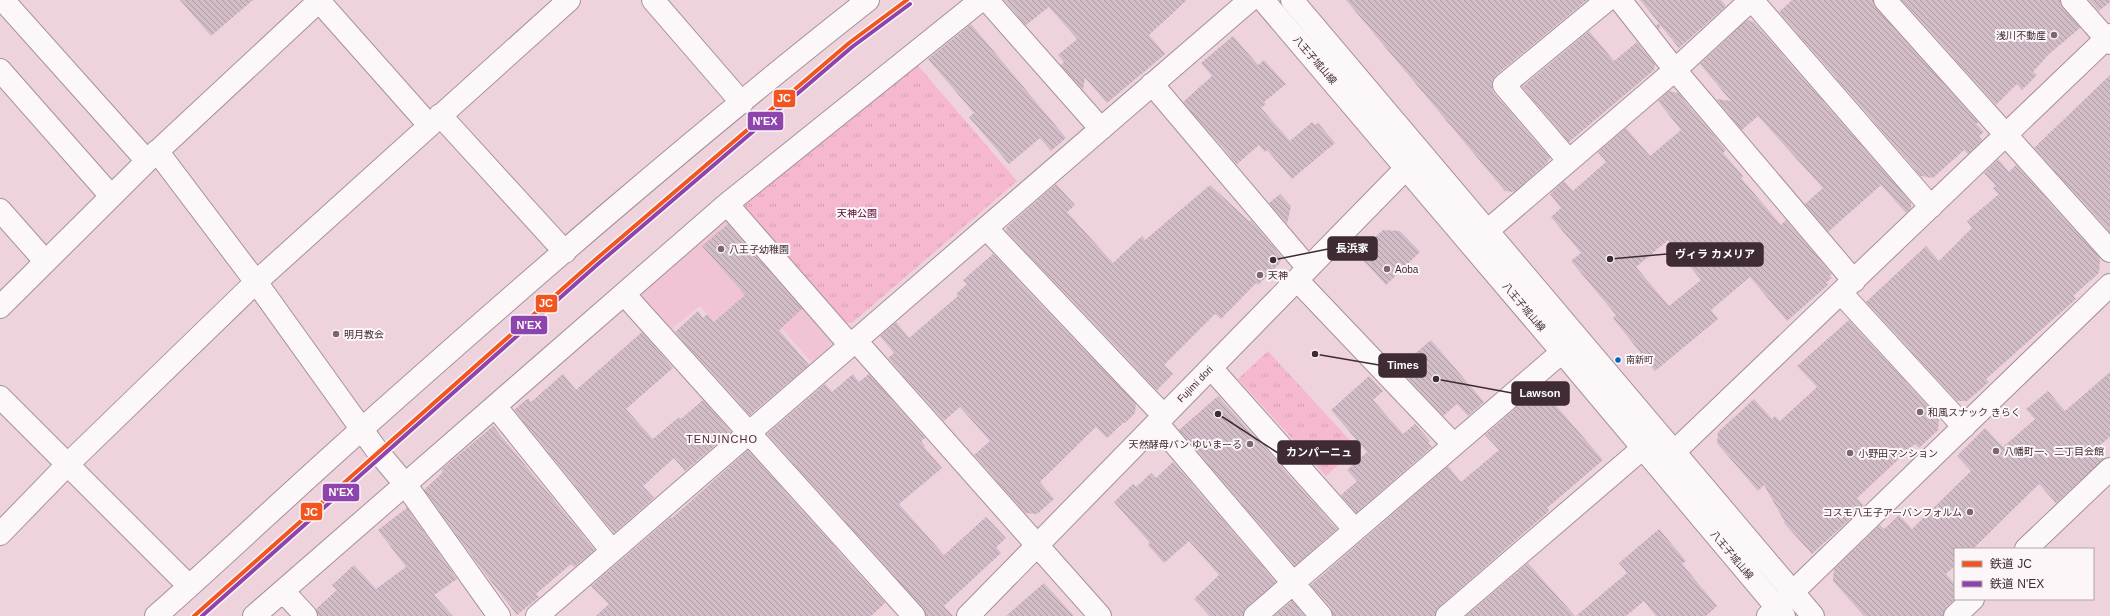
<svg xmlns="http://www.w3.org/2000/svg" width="2110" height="616" font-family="Arial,'Noto Sans JP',sans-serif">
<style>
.built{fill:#f0c4d5}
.park{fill:url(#park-tufts)}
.building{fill:url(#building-back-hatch);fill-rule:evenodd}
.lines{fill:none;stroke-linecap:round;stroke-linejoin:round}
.minor-casing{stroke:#a59099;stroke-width:24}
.major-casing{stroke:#a59099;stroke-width:24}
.minor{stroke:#fcf8fa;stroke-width:22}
.major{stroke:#fcf8fa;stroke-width:22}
.rail-1-casing{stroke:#fcf6f8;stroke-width:7}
.rail-2-casing{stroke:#fcf6f8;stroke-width:7}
.rail-1{stroke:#f15620;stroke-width:4}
.rail-2{stroke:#8e44ad;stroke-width:4}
.poi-dot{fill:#7c666e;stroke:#fcf6f8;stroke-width:1.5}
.bus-dot{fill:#0065bd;stroke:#fcf6f8;stroke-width:1.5}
.labels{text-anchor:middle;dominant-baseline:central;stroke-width:4;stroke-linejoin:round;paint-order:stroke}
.bus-label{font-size:9px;fill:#3f2b33;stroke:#fcf6f8;text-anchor:start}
.poi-label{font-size:10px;fill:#3f2b33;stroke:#fcf6f8;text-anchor:start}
.street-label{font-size:10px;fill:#3f2b33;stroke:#fcf6f8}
.park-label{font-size:10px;fill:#50002d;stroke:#fcf6f8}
.neighbourhood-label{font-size:11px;letter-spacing:1px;fill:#4f2738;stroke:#fcf6f8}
.leader{fill:none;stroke:#3f2b33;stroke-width:1.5}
.callout-dot{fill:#3f2b33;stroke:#fcf6f8;stroke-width:1.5}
.callout{fill:#3f2b33;stroke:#3f2b33;stroke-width:1.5}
.callout-label{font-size:11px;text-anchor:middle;font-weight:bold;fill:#fff}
.line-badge{stroke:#fcf6f8;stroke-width:1.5}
.badge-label{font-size:11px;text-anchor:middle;font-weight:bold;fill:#fff}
</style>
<defs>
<pattern id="park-tufts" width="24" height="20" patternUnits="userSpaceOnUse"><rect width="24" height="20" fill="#f5b8d0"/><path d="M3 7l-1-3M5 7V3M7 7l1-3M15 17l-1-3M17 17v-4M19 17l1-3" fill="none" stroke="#d39eb3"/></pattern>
<pattern id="building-back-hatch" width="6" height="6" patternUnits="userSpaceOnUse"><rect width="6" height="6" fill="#d1bcc7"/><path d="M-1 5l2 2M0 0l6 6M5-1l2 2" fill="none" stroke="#ab99a2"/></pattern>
</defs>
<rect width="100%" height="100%" fill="#eed3dd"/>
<path class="built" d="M 727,204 L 850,345 L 820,372 L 782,329 L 747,359 L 700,306 L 667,333 L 624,294 Z"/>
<path class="park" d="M 915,62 L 1017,181 L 852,323 L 842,322 L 745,210 L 746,198 Z
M 1268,351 L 1357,448 L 1326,476 L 1238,379 Z"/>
<path class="building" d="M 180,0 L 253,0 L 211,36 Z
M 1004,0 L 1187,0 L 1149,35 L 1165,54 L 1107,103 L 1085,78 L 1083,90 L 1061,65 L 1064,62 L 1058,55 L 1077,39 L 1049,7 L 1026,25 Z
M 1346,0 L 1587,0 L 1496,75 L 1492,81 L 1492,88 L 1494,93 L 1550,158 L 1547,161 L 1548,162 L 1514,192 L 1505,191 Z
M 1640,0 L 1721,0 L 1726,6 L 1679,48 L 1660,25 L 1659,30 L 1656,26 L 1659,23 Z
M 1792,0 L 1873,0 L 1876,8 L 1978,122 L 1976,124 L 1984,132 L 1979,136 L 1982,140 L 1968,154 L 1964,150 L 1933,178 L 1921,176 L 1779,12 Z
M 1902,0 L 2060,0 L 2063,8 L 2080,28 L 2048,55 L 2033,72 L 2037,75 L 2022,90 L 2017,84 L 1996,105 Z
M 2089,0 L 2110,0 L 2110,2 L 2099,11 Z
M 1747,20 L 1754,22 L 1911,202 L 1911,208 L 1906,213 L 1881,185 L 1828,232 L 1805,204 L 1823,188 L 1758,116 L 1742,130 L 1716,99 L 1731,101 L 1700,64 Z
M 971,24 L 1066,138 L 1051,151 L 1040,138 L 1009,164 L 969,117 L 974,113 L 928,59 Z
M 1589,31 L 1614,61 L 1637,42 L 1655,65 L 1654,70 L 1569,142 L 1522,87 Z
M 1233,36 L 1258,65 L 1264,60 L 1286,84 L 1264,102 L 1266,104 L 1261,108 L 1290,141 L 1312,122 L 1315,125 L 1318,123 L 1335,143 L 1292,179 L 1267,150 L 1265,152 L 1259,145 L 1237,164 L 1183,102 L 1212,76 L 1201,63 Z
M 2110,75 L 2110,232 L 2034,148 Z
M 1669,91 L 1678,93 L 1726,150 L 1723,153 L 1743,176 L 1741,178 L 1781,225 L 1786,220 L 1832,274 L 1829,276 L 1832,278 L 1826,283 L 1828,285 L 1787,321 L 1750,277 L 1711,310 L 1718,319 L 1655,371 L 1613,318 L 1616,315 L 1571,261 L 1581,253 L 1551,217 L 1561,208 L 1550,194 L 1564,181 L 1573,191 L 1606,162 L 1598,152 L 1626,128 L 1650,156 L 1681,130 L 1658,101 ZM 1668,240 L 1701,280 L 1669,306 L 1636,267 Z
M 1998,159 L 2009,172 L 2016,165 L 2100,258 L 2099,273 L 2073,296 L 2076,299 L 1986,379 L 1989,382 L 1967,401 L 1957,401 L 1866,302 L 1926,246 L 1939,261 L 1972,228 L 1967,221 L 1999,194 L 1993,188 L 1996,186 L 1984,173 Z
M 1056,184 L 1075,205 L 1067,212 L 1113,263 L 1142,236 L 1145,240 L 1210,185 L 1249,221 L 1251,220 L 1281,256 L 1280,263 L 1258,285 L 1256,283 L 1221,319 L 1215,314 L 1164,365 L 1173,374 L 1157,390 L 1006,231 L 1007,227 Z
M 1280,194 L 1291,206 L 1287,224 L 1269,203 Z
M 728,224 L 802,309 L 779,330 L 809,365 L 750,415 L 675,332 L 698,311 L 703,318 L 707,314 L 714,322 L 745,295 L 702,246 Z
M 1383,230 L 1400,231 L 1420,252 L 1386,285 L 1357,254 Z
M 993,254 L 1136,404 L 1135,413 L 1125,423 L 1124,422 L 1107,438 L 1096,427 L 1040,482 L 1054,499 L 1037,514 L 1025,513 L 974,455 L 990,441 L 960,407 L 944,421 L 888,358 L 894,353 L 880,336 L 896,322 L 909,338 L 958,296 L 956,294 L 967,284 L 963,280 Z
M 1849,320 L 1939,418 L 1938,430 L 1919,448 L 1915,444 L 1857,498 L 1864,506 L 1812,554 L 1784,523 L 1785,522 L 1764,485 L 1758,491 L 1717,443 L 1718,432 L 1754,399 L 1772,419 L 1775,416 L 1780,421 L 1817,387 L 1797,366 Z
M 642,332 L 673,368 L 626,409 L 653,439 L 679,417 L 681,419 L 703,400 L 731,432 L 685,471 L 674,458 L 643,486 L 654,498 L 614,533 L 514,410 L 528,398 L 531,402 L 563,374 L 576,390 Z
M 1431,340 L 1484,402 L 1468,416 L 1457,404 L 1443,416 L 1398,368 Z
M 2110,372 L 2110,437 L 2096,448 L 2105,458 L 2056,503 L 2039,484 L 1973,549 L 1955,549 L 1955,566 L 1946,574 L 1955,584 L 1955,599 L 1946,607 L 1943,616 L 1864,616 L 1833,581 L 1834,569 L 1880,525 L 1884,529 L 1899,515 L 1912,529 L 1971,471 L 1957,456 L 1985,428 L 2003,447 L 2035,419 L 2026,409 L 2048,391 L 2065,411 Z
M 853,374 L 859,382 L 869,374 L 925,438 L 921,441 L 925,446 L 924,447 L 942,468 L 899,504 L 944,555 L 986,517 L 1006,538 L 996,547 L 1001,553 L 944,606 L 953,616 L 926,616 L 923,608 L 767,434 L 825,384 L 832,392 Z
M 1369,376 L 1383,391 L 1373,400 L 1403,434 L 1415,424 L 1430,441 L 1428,443 L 1432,447 L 1356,513 L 1341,495 L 1357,481 L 1347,470 L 1367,452 L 1331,410 Z
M 1540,387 L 1603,460 L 1547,508 L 1549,511 L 1439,607 L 1435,616 L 1333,616 L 1331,608 L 1311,585 L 1448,466 L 1461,482 L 1499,450 L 1485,435 Z
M 1218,396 L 1337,529 L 1295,566 L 1179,430 Z
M 493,426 L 595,550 L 574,567 L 571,564 L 536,594 L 539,597 L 517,615 L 483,571 L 424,490 L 443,472 L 441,470 Z
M 748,450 L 885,603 L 871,616 L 596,616 L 609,604 L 591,586 L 671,517 L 672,518 Z
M 1173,462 L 1276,582 L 1247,607 L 1243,616 L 1210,616 L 1194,599 L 1219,575 L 1189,541 L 1164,563 L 1148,545 L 1150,543 L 1114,502 L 1133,484 L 1136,487 L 1151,473 L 1156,478 Z
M 407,508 L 457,579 L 434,595 L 453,616 L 318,616 L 316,609 L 337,590 L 332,585 L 354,565 L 376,589 L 406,567 L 378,530 Z
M 1659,529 L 1686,561 L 1682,564 L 1717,606 L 1706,616 L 1656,616 L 1644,601 L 1626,616 L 1576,616 L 1627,573 L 1619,563 Z
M 1528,563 L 1575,616 L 1466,616 Z
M 1044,583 L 1074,616 L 1006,616 Z
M 1292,601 L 1305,616 L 1274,616 Z"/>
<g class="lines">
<g class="minor-casing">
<path id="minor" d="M 3,0 L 147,161
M 653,0 L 742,103
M 987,0 L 1101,129
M 1620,0 L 1675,70 L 1854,281
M 1752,0 L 1931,207
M 1885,0 L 2110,251
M 2072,0 L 2110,43
M 319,1 L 429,125
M 0,70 L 111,196
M 1152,84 L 1308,268
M 440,115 L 565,252
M 157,151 L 256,282 L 378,452 L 405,484 L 499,616
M 1569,161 L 1504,85 L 1607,0
M 727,204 L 850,345
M 0,210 L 45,261
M 986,228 L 1164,416
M 1473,243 L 1675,70 L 1751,0
M 1297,280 L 1454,445
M 1841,293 L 1964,427
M 624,294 L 914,616
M 0,307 L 147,161 L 320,0
M 856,341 L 1100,616
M 1211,368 L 1355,530
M 0,397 L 189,586
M 495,406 L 612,551
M 1157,423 L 1321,616
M 0,534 L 67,465 L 256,282 L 569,0
M 2026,549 L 2110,469
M 283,591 L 306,616
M 156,616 C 226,554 293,490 363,428 C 527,282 695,136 868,0
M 254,616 L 727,204 L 981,0
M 537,616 L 1250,0
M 968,616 L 1419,155
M 1255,616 L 1576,340
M 1447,616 L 1643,448 L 1674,452 L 2110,35
M 1768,616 L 2110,285
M 1955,616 L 1973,599"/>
</g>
<g class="major-casing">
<path id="major" d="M 1263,0 L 1562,352 L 1784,616
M 1292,0 L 1813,616"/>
</g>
<use href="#minor" class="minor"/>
<use href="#major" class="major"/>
<g class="rail-1-casing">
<path id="rail-1" d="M 194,616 L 595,260 L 849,43 L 907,0"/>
</g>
<g class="rail-2-casing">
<path id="rail-2" d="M 202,616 L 598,264 L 852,47 L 910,4"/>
</g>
<use href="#rail-1" class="rail-1"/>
<use href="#rail-2" class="rail-2"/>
</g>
<g class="poi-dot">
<circle cx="2054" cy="35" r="4"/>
<circle cx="721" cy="249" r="4"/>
<circle cx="1387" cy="269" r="4"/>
<circle cx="1260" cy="275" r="4"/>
<circle cx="336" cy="334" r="4"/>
<circle cx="1920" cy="412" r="4"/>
<circle cx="1250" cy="444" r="4"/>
<circle cx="1996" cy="451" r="4"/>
<circle cx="1850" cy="453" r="4"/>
<circle cx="1970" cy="512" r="4"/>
</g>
<circle class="bus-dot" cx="1618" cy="360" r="3.5"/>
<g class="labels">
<g class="bus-label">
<text x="1626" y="360">南新町</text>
</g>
<g class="poi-label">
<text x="2046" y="35" text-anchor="end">浅川不動産</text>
<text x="729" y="249">八王子幼稚園</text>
<text x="1395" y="269">Aoba</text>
<text x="1268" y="275">天神</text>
<text x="344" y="334">明月教会</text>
<text x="1928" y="412">和風スナック きらく</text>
<text x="1242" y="444" text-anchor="end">天然酵母パン ゆいまーる</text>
<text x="2004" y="451">八幡町一、二丁目会館</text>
<text x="1858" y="453">小野田マンション</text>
<text x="1962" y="512" text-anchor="end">コスモ八王子アーバンフォルム</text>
</g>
<g class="street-label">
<text transform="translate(1315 60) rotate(49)">八王子城山線</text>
<text transform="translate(1524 307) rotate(50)">八王子城山線</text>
<text transform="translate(1195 384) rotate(-46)">Fujimi dori</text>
<text transform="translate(1732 555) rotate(50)">八王子城山線</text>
</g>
<g class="park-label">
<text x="857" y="213">天神公園</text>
</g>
<g class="neighbourhood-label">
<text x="722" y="439">TENJINCHO</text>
</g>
</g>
<path class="leader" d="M1273 260L1328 249M1610 259L1667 254M1315 354L1379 365M1436 379L1512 393M1218 414L1278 453"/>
<g class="callout-dot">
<circle cx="1273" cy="260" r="4"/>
<circle cx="1610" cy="259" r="4"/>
<circle cx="1315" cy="354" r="4"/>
<circle cx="1436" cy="379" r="4"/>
<circle cx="1218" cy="414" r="4"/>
</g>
<g class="callout">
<rect x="1328" y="237" width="49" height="23" rx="4"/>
<rect x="1667" y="243" width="96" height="23" rx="4"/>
<rect x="1379" y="354" width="47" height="23" rx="4"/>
<rect x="1512" y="382" width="57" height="23" rx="4"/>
<rect x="1278" y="441" width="82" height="23" rx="4"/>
</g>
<g class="callout-label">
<text x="1352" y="252">長浜家</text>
<text x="1715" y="258">ヴィラ カメリア</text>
<text x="1403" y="369">Times</text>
<text x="1540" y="397">Lawson</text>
<text x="1319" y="456">カンパーニュ</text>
</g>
<g class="line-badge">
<rect x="773" y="89" width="23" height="19" rx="4" fill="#f15620"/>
<rect x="747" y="111" width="37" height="20" rx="4" fill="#8e44ad"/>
<rect x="535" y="294" width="23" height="19" rx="4" fill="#f15620"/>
<rect x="510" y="315" width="38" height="20" rx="4" fill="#8e44ad"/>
<rect x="322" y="483" width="38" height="19" rx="4" fill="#8e44ad"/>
<rect x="300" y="502" width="23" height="19" rx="4" fill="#f15620"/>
</g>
<g class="badge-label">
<text x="784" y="102">JC</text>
<text x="765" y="125">N'EX</text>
<text x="546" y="307">JC</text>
<text x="529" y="329">N'EX</text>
<text x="341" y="496">N'EX</text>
<text x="311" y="516">JC</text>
</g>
<rect x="1954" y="548" width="140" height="52" fill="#fcf6f8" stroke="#b0a5a9"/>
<rect x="1962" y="561" width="20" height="6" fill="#f15620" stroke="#b0a5a9"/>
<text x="1990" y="568" font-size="12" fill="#3f2b33">鉄道 JC</text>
<rect x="1962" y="581" width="20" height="6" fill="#8e44ad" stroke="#b0a5a9"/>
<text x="1990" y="588" font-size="12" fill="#3f2b33">鉄道 N'EX</text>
</svg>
